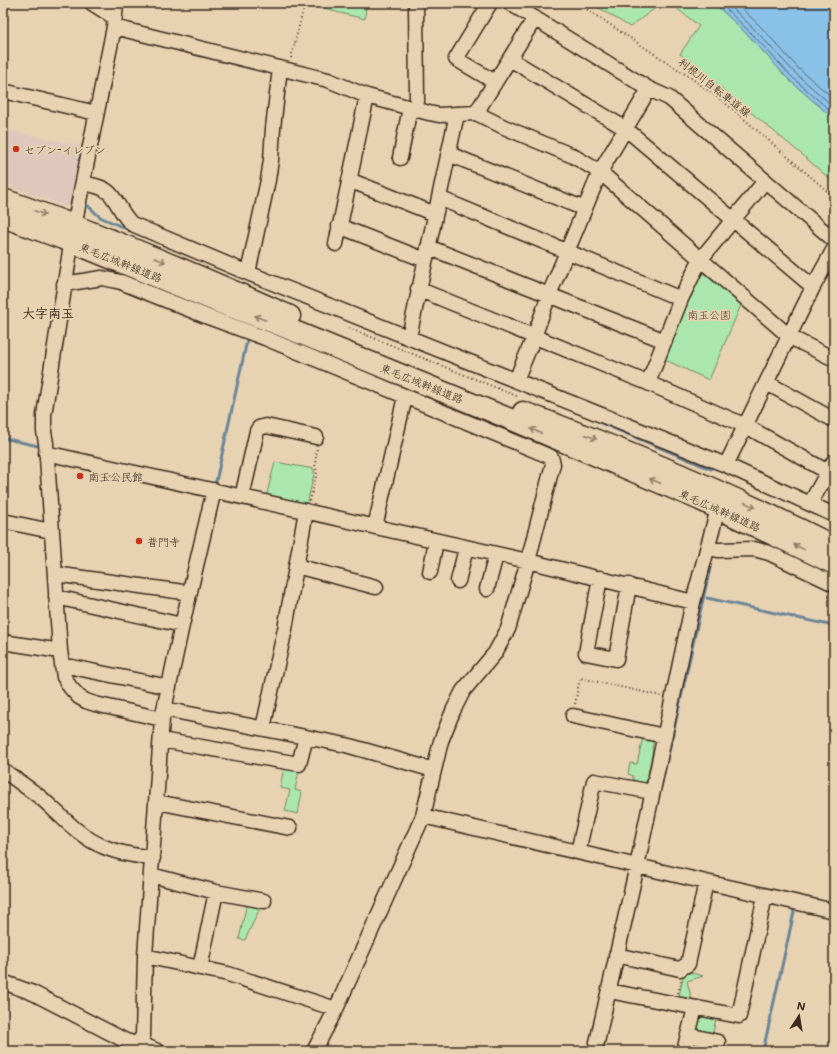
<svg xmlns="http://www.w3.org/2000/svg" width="837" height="1054" font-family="Mali,'Klee One',sans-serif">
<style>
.built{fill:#e0c7bc}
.green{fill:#aae6ad;stroke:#728866}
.water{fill:#8ac1e8;stroke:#6a8597}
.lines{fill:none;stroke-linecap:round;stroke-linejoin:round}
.shore{stroke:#5b666f;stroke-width:1}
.stream{stroke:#6a8597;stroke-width:3}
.minor-casing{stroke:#3b2a1e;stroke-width:17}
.highway-casing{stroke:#3b2a1e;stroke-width:23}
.path{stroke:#3b2a1e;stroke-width:2;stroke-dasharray:1 3;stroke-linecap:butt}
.minor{stroke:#e7d2b1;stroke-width:14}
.highway{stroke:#e7d2b1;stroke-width:20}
.oneway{stroke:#917e68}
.poi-dot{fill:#c8321e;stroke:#e7d2b1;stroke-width:1.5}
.labels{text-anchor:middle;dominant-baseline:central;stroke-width:3.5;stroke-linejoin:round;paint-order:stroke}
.street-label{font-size:11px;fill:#3b2a1e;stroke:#e7d2b1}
.poi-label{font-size:11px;fill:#3b2a1e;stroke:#e7d2b1;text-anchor:start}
.park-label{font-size:11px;fill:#463d2c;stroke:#e7d2b1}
.quarter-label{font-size:13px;font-weight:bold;fill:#3b2a1e;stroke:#e7d2b1}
</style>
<rect width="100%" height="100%" fill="#e7d2b1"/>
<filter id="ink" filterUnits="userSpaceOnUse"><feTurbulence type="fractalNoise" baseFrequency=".025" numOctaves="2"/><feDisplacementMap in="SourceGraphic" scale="8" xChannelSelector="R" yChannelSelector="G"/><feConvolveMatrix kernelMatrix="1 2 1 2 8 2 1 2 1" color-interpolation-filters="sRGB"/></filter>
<g filter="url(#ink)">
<path class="built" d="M 3,129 L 80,146 L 77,158 L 78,160 L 80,160 L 78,176 L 75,176 L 70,205 L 66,207 L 3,184 Z"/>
<path class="green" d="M 312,3 L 366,3 L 365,19 L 336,12 Z
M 591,3 L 662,3 L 630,27 Z
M 670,3 L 714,3 L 750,37 L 788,79 L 834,119 L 834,183 L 805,157 L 680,54 L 699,26 Z
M 702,272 L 741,305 L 709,380 L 663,359 L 698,275 Z
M 275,462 L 314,469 L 314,474 L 307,505 L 266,497 Z
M 643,737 L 651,738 L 653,743 L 652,748 L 653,748 L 647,780 L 644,783 L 633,780 L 633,776 L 628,774 L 630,763 L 637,764 Z
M 284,767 L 299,770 L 295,790 L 302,792 L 298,814 L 285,811 L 290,790 L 280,788 Z
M 247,903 L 261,906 L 245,940 L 239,939 Z
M 689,972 L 703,976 L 687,981 L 693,1005 L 678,1001 L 683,977 Z
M 698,1015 L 717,1015 L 712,1036 L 700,1033 L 696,1026 Z"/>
<path class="water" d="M 714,3 L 834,3 L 834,119 L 788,79 L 750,37 Z"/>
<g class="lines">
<path class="shore" d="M 720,3 L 753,35 L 791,76 L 834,114
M 727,3 L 756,31 L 794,72 L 834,107
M 736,3 L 761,27 L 798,68 L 834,99"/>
<path class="stream" d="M 79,160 L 83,151
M 87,205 L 100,217 L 129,230
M 599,422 L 711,469
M 3,438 L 38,446
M 215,486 L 248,336
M 707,598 L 834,626
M 661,787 L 710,568
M 763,1051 L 794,912 L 792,907"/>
<g class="minor-casing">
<path id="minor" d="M 92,3 L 114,17
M 116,3 L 114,27 L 74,226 L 44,415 L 44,432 L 46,443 L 60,651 L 64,677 L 70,687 L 79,697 L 86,701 L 95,704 L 162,719
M 490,3 L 456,59 L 495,82
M 510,3 L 649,89 L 669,98 L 834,240
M 114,27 L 328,80 L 367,96 L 429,113 L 439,115 L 476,113 L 504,127 L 573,156 L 600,172 L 790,337 L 834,359
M 510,59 L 626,129 L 813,287
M 3,91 L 96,113
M 415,109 L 417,101 L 416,3
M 476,113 L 535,18
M 449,154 L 585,209
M 400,158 L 410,108
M 349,180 L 435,214
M 83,183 C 91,185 101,186 107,191 C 117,198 121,215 132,224 L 248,273 L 726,465 L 834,515
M 439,198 L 681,299
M 339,226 L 425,260
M 336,244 L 367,96
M 428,247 L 665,341
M 248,273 L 268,180 L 271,160 L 273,128 L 280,68
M 64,284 L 102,278 L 121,282 L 208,317 L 265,338 L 551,457 L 553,464 L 528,561 L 508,629 L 495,653 L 463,691 L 453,711 L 441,741 L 423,816 L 336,1009 L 314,1051
M 418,289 L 648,383 L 746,426 L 828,472
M 409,337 L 457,114
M 516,380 L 534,337 L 549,295 L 600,172 L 649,89
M 648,383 L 681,299 L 700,260 L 765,181
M 767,383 L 834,420
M 46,453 L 528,561 L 693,602
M 726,465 L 813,287 L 834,249
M 242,497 L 257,431 L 259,428 L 266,426 L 316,437
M 810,504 L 834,461
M 3,521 L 51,531
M 375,527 L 404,401 L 406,396
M 708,548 L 718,550 L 754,549 L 769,553 L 834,584
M 296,566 L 376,587
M 430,572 L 436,541
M 55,575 L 62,575 L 190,593
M 600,578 L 586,653 L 616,659 L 629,585
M 458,581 L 466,548
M 487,589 L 496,555
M 56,597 L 182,625
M 3,642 L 60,651
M 62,667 L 72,667 L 169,687
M 164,709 L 346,745 L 434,770
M 573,716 L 664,736
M 263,728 L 285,629 L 306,511
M 161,740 L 299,764 L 306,737
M 3,770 C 15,779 28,788 40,797 C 60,814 78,836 102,846 C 117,853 136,856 153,858
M 157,802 L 290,828
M 423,816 L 706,882 L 834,911
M 578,852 L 594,781 L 652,792
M 151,875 L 216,892 L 264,901
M 616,955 L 680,969 L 688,964 L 706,882
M 145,956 L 228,974 L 336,1009
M 200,968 L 216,892
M 3,982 L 33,993 L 126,1041 L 148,1047 L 157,1051
M 609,991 L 739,1016 L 765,896
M 688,1035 L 718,1042
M 131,1051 L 143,1036 L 145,956 L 162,719 L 182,625 L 214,490
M 595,1051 L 637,866 L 693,602 L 720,501
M 684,1051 L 695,1008"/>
</g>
<g class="highway-casing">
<path id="highway" d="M 3,199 C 100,233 196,274 290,316
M 3,217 L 71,242 L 220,303 L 272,322 L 510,419 L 700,500 L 834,564
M 523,412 C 629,451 733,495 834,546"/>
</g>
<path class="path" d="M 577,3 L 691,78 L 729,106 L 834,197
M 291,58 L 305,3
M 349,328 L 519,397
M 310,501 L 317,472 L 315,465 L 317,448
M 575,704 L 580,678 L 661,696
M 678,993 L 681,980"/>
<use href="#minor" class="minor"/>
<use href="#highway" class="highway"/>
</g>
<defs><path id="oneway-shaft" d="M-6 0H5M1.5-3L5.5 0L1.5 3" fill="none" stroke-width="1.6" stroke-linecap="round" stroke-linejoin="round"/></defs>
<g class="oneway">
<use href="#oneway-shaft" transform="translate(40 213) rotate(21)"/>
<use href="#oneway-shaft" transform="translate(160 260) rotate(22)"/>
<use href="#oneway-shaft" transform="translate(260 318) rotate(-159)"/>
<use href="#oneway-shaft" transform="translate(536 431) rotate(-156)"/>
<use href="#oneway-shaft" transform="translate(591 437) rotate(22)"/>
<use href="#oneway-shaft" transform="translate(655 481) rotate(-157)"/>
<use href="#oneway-shaft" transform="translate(750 505) rotate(25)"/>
<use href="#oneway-shaft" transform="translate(799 547) rotate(-154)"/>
</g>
</g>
<g class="poi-dot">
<circle cx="16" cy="149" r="4"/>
<circle cx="80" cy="476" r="4"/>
<circle cx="139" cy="541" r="4"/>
</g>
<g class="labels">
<g class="street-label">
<text transform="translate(715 87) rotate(38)">利根川自転車道線</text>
<text transform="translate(121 262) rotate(22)">東毛広域幹線道路</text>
<text transform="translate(422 383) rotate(22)">東毛広域幹線道路</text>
<text transform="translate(720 510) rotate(24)">東毛広域幹線道路</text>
</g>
<g class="poi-label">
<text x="24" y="149">セブン-イレブン</text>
<text x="88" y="476">南玉公民館</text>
<text x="147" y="541">普門寺</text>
</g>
<g class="park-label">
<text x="709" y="314">南玉公園</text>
</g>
<g class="quarter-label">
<text x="48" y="312">大字南玉</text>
</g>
</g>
<rect width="837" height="1054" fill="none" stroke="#e7d2b1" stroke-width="16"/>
<rect x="8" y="8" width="821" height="1038" fill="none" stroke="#3b2a1e" stroke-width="1.5" filter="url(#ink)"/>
<g transform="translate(799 1016) rotate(12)" stroke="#e7d2b1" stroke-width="3" paint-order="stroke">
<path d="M0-3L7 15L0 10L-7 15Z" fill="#3b2a1e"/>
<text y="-6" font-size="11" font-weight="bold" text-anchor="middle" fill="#3b2a1e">N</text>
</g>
</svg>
